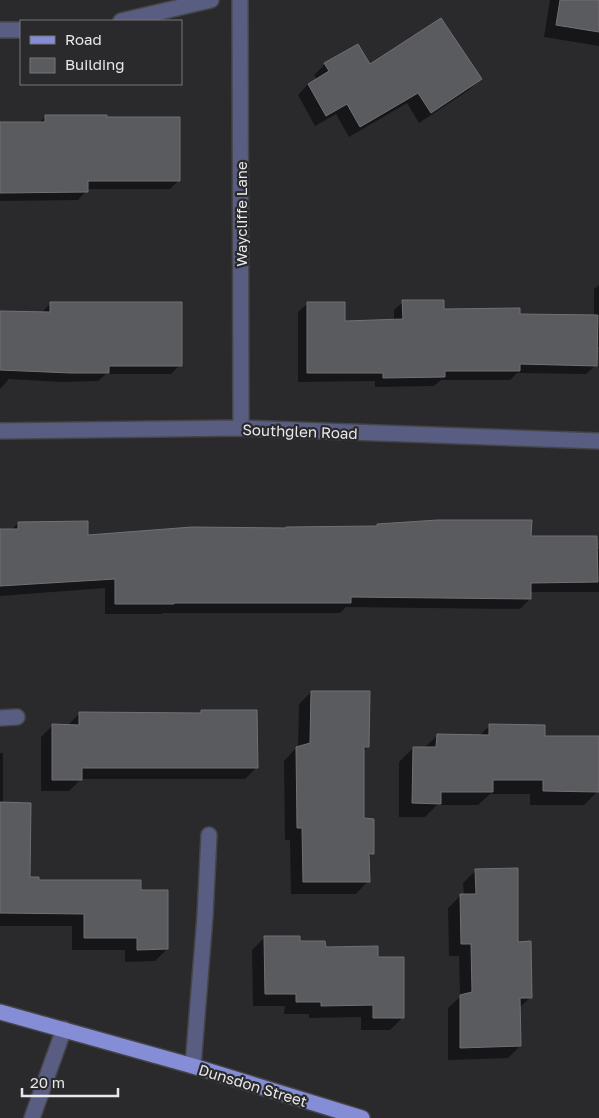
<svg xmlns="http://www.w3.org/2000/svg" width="599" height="1118" font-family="'Golos Text',sans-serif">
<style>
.shadow{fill:#0007}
.building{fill:#5a5b5f;stroke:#717175}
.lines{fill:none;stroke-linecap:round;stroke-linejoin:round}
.minor-casing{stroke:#444547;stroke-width:18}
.major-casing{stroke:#444547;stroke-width:18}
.minor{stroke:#585d81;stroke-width:15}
.major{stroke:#868dd7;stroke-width:15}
.labels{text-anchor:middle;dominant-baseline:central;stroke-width:4.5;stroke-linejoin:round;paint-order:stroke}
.street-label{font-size:15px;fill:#e7e8ea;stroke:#2a2a2d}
</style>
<rect width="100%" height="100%" fill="#2a2a2d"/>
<path class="shadow" d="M 550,0 L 599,0 L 599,46 L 544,37 Z
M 325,64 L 480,79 L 469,90 L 419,123 L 407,103 L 349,137 L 336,114 L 315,126 L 298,95 L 308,84 L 317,80 L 314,75 Z
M 46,116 L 106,118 L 179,180 L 170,189 L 86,189 L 86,191 L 78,200 L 0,201 L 0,123 L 39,123 Z
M 599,285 L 599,347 L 596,347 L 595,366 L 586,374 L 517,373 L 510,380 L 441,380 L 434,386 L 375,387 L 375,381 L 298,382 L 298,312 L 307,304 L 343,322 L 394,321 L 394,310 L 403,302 L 442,310 L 519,316 L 594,316 L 594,289 Z
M 51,303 L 180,365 L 171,374 L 106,374 L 98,381 L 62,382 L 8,379 L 8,380 L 0,389 L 0,312 L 42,312 Z
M 18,523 L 86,536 L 285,529 L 375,528 L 377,525 L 530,538 L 599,549 L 599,592 L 530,592 L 530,599 L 520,609 L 346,607 L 340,613 L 163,613 L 162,614 L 105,614 L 105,588 L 0,596 L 0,530 L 11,530 Z
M 311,692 L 368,746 L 363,752 L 363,820 L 373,853 L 368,858 L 368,881 L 356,894 L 291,894 L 290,840 L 285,840 L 284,761 L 296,748 L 298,748 L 299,704 Z
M 202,712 L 256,768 L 245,779 L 81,779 L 69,791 L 41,791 L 41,737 L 52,726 L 68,725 L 80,713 L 199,714 Z
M 490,725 L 544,737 L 599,737 L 598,791 L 584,805 L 530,805 L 530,794 L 490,794 L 478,805 L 437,805 L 425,817 L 399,817 L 399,762 L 413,748 L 424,748 L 437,736 L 479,736 Z
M 0,753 L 3,753 L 3,804 L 29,878 L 38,882 L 140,891 L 167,949 L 155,961 L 125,962 L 125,950 L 72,950 L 72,926 L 0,926 Z
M 476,870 L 516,943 L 531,997 L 519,1008 L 520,1046 L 508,1058 L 448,1060 L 448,1008 L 460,997 L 459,956 L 449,956 L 448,908 L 461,895 L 464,895 L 463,883 Z
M 265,937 L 299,942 L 376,958 L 403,1017 L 390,1030 L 361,1030 L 361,1017 L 309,1018 L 309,1014 L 284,1014 L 285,1006 L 253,1006 L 252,950 Z"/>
<path class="building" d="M 560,0 L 599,0 L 599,32 L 556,25 Z
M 441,18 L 482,79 L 431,113 L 418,93 L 360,127 L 347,104 L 326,116 L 308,84 L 329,71 L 324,63 L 358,44 L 370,64 Z
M 45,115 L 107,115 L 107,117 L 180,117 L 180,181 L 88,181 L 88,192 L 0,193 L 0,122 L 45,122 Z
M 402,300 L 444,300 L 444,309 L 520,308 L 520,314 L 598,315 L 597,366 L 520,364 L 520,371 L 445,371 L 445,377 L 383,378 L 383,373 L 307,373 L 307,302 L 345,302 L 345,321 L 403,319 Z
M 50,302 L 182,302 L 182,366 L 109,366 L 109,373 L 71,373 L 0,370 L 0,311 L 50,312 Z
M 438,520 L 532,520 L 531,536 L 597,536 L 598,582 L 531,583 L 531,599 L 351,597 L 351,603 L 174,603 L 174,604 L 115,604 L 115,579 L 0,586 L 0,529 L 18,529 L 18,522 L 88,521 L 88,535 L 192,527 L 286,528 L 286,527 L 377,526 L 377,524 Z
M 311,691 L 370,691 L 369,747 L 364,747 L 364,818 L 374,819 L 374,854 L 369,854 L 370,882 L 303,882 L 302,828 L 297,828 L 296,747 L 310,743 Z
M 201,710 L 257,710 L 258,768 L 82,768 L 82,780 L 52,780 L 52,724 L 79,725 L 79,712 L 201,713 Z
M 489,724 L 545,725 L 545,736 L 599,736 L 599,792 L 543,791 L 543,780 L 493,780 L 493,792 L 441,792 L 441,804 L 412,803 L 413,747 L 436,747 L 437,734 L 489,735 Z
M 0,802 L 31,803 L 30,877 L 39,877 L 39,880 L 141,880 L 141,890 L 168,890 L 168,949 L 137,950 L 137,938 L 84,938 L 84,914 L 0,913 Z
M 518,868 L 518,942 L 531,941 L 532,998 L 520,998 L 521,1046 L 460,1048 L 460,995 L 472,992 L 471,944 L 461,944 L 460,894 L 476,894 L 475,869 Z
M 264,936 L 300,936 L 300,941 L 325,941 L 326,947 L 378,946 L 378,957 L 404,957 L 404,1018 L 373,1018 L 373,1005 L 321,1006 L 321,1002 L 296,1002 L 296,994 L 265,994 Z"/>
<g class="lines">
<g class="minor-casing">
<path id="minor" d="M 240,0 L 241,428
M 121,21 L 211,0
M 0,30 L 21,30
M 0,431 L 241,428 L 599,441
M 0,718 L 17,717
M 193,1066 L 205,916 L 209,835
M 32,1118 L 64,1029"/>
</g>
<g class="major-casing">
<path id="major" d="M 0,1012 L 193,1066 L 362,1118"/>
</g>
<use href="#minor" class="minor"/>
<use href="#major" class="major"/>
</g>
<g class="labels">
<g class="street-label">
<text transform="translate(241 214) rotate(-90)">Waycliffe Lane</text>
<text transform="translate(300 431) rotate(2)">Southglen Road</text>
<text transform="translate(253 1085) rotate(17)">Dunsdon Street</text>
</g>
</g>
<rect x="20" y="20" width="162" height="65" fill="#2a2a2d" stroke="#767679"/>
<rect x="30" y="36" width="25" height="8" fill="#868dd7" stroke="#767679"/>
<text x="65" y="45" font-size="15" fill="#e7e8ea">Road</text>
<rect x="30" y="58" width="25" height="15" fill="#5a5b5f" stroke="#767679"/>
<text x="65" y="70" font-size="15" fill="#e7e8ea">Building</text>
<path d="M22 1088v8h96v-8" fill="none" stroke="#e7e8ea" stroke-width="2.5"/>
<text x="30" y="1088" font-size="15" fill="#e7e8ea" stroke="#2a2a2d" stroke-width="4" paint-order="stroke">20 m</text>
</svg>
